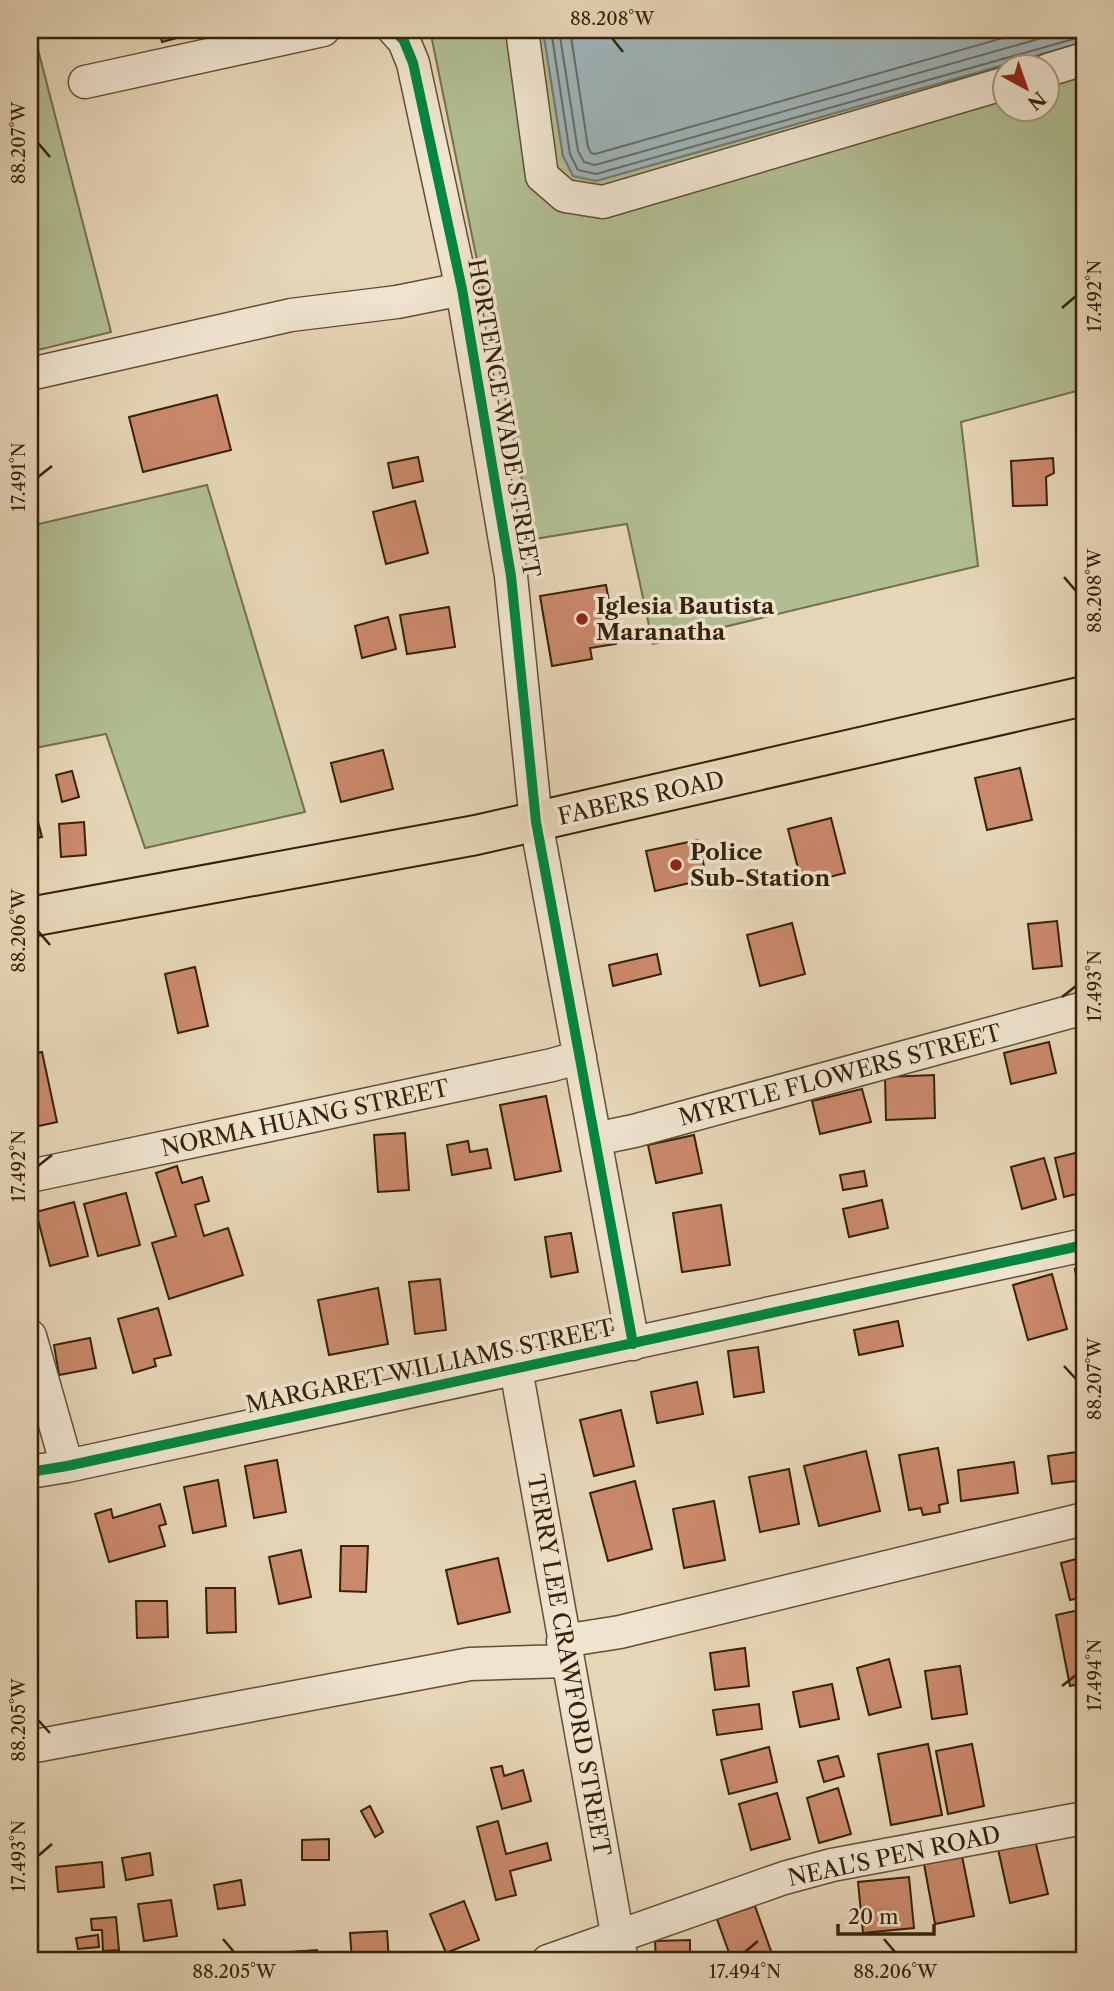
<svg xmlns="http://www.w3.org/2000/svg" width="1114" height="1991" font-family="'Libre Caslon Text',serif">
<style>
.green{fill:#b1be92;stroke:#74704c;stroke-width:2;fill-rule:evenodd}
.water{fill:#9db5bb;stroke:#747a73;stroke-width:2}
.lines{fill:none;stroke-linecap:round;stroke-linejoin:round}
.shore{stroke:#6a6c60;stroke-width:2}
.building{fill:#ca896b;stroke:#362206;stroke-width:2}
.minor-casing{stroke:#624f32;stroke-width:35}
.major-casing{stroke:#362206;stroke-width:42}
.minor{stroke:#efe4d0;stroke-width:32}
.major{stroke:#e6d5b7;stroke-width:38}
.cycleway-casing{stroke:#efe4d0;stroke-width:15}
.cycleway{stroke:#00873e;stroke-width:10}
.ticks{fill:none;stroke:#362206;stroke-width:2.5}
.poi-dot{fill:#8f2418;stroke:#efe4d0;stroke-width:2.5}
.labels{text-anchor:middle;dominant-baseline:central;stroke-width:7;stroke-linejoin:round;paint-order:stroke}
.street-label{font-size:23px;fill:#362206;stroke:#efe4d0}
.poi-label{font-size:23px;font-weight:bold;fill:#362206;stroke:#efe4d0;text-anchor:start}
.neatline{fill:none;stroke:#362206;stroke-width:2.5}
.ticks-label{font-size:18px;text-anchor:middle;fill:#362206}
</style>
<rect width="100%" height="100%" fill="#e6d5b7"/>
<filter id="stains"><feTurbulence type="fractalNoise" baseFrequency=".00286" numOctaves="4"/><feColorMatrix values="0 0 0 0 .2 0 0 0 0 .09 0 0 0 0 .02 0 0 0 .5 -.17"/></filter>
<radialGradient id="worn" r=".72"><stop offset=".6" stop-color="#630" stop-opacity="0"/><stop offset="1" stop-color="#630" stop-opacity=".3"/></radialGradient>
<path class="green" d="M 30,30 L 33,30 L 111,332 L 30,352 Z
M 430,30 L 543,30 L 563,156 L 596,181 L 1084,42 L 1084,389 L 961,422 L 978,566 L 653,644 L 627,524 L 534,539 ZM 1006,66 L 1048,66 L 1048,108 L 1006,108 Z
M 207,485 L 305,812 L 145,848 L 106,734 L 30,749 L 30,526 Z"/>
<path class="water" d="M 543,30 L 1084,30 L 1084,42 L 596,181 L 573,176 L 563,156 Z"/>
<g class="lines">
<path class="shore" d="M 551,30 L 570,154 L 578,170 L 596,174 L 1084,36
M 559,30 L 578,151 L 584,162 L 595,165 L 1070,30
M 570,30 L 588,147 L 591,153 L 595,154 L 1031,30"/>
</g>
<path class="building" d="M 159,30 L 199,30 L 199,32 L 162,42 Z
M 217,395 L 231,450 L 143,472 L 129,417 Z
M 1079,450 L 1084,450 L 1084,496 L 1082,496 Z
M 418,457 L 423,481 L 393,488 L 388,463 Z
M 1053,458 L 1054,473 L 1046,477 L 1047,505 L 1013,506 L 1011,461 Z
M 415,501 L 428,553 L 386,564 L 373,512 Z
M 606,585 L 611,612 L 618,611 L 621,626 L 614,627 L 616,644 L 590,648 L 592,659 L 552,666 L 540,596 Z
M 449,607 L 455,647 L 407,654 L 400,615 Z
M 388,617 L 396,649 L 362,658 L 355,626 Z
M 383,750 L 393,789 L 341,802 L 331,763 Z
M 1020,768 L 1032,820 L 987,830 L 975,778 Z
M 72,771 L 79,797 L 62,802 L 56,775 Z
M 35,810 L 42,837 L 30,840 L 30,811 Z
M 831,818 L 845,873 L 802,884 L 788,829 Z
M 84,822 L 86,855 L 61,857 L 59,824 Z
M 698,840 L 707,879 L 655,891 L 646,851 Z
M 1057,921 L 1062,966 L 1033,969 L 1028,924 Z
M 792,923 L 805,974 L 760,986 L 747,935 Z
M 657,954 L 661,974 L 613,986 L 609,965 Z
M 195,967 L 208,1026 L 178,1033 L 165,974 Z
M 30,1007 L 37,1036 L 30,1037 Z
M 1049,1042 L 1056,1073 L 1011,1084 L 1004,1053 Z
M 42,1052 L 57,1122 L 30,1128 L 30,1054 Z
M 934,1075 L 935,1118 L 886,1120 L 885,1077 Z
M 862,1089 L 871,1122 L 820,1134 L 812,1101 Z
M 546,1096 L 561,1171 L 515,1180 L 500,1105 Z
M 405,1133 L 409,1190 L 378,1192 L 374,1135 Z
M 694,1135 L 702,1173 L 656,1183 L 648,1145 Z
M 468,1141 L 470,1152 L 487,1149 L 491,1168 L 452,1175 L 447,1145 Z
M 1083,1151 L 1084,1192 L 1064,1197 L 1055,1158 Z
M 1044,1158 L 1056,1199 L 1022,1209 L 1011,1167 Z
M 177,1166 L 182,1183 L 202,1177 L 209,1201 L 195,1205 L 204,1236 L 228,1228 L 243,1275 L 169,1299 L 152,1243 L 176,1236 L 156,1173 Z
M 864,1171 L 867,1186 L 843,1190 L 840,1175 Z
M 126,1193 L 140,1245 L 98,1256 L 84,1204 Z
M 882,1200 L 888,1228 L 849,1237 L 843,1209 Z
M 74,1202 L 88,1256 L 50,1266 L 36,1212 Z
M 721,1205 L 730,1265 L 682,1272 L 673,1213 Z
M 571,1233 L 578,1272 L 551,1277 L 545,1237 Z
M 1084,1267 L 1084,1322 L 1075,1269 Z
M 1052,1274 L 1067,1329 L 1028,1340 L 1013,1285 Z
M 440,1279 L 446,1330 L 415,1334 L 409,1282 Z
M 378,1288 L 388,1344 L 329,1355 L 318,1300 Z
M 158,1308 L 171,1355 L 154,1359 L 156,1366 L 133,1373 L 118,1319 Z
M 898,1321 L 903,1346 L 859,1355 L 854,1330 Z
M 90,1338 L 96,1368 L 59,1375 L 54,1345 Z
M 758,1347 L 764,1392 L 734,1397 L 728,1351 Z
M 697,1382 L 703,1414 L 657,1423 L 651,1392 Z
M 621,1410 L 634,1466 L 594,1476 L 580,1420 Z
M 938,1448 L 948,1503 L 939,1505 L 940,1512 L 923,1515 L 921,1508 L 909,1510 L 899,1455 Z
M 866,1451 L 880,1511 L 819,1526 L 804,1466 Z
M 1084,1451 L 1084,1480 L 1052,1484 L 1048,1456 Z
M 277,1460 L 286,1512 L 254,1518 L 245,1466 Z
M 1014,1462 L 1018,1493 L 961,1501 L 958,1470 Z
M 789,1469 L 799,1524 L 760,1532 L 749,1477 Z
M 218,1480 L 226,1526 L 193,1533 L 184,1487 Z
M 635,1481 L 652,1549 L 608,1561 L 590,1493 Z
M 714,1501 L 725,1560 L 684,1568 L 673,1509 Z
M 160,1504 L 166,1524 L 159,1526 L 165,1546 L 109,1562 L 95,1514 L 111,1509 L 113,1518 Z
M 341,1546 L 368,1546 L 366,1592 L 340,1591 Z
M 301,1550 L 311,1597 L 279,1604 L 269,1557 Z
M 1084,1557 L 1084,1597 L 1070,1600 L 1061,1563 Z
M 498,1558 L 510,1612 L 458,1624 L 446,1570 Z
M 206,1588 L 235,1588 L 236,1632 L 207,1633 Z
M 136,1601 L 167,1601 L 168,1637 L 137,1638 Z
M 1084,1609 L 1084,1683 L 1070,1686 L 1056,1615 Z
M 745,1648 L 749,1686 L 715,1690 L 710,1653 Z
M 889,1659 L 901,1707 L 869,1715 L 857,1668 Z
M 960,1666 L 967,1714 L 932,1719 L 925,1671 Z
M 832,1684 L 839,1719 L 800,1727 L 793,1692 Z
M 759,1704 L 762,1729 L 717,1735 L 713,1710 Z
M 928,1744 L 942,1815 L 891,1825 L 878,1754 Z
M 972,1744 L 984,1806 L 948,1814 L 936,1751 Z
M 769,1747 L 777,1782 L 729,1794 L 721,1760 Z
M 838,1756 L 844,1776 L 824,1782 L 818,1761 Z
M 502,1766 L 504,1776 L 523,1770 L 531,1801 L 502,1809 L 491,1768 Z
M 838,1788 L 851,1834 L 819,1843 L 807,1798 Z
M 777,1793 L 790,1839 L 751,1850 L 739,1804 Z
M 370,1806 L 383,1832 L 375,1837 L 361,1811 Z
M 498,1821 L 506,1854 L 547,1843 L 551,1860 L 510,1871 L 516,1895 L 496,1900 L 477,1827 Z
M 329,1839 L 329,1860 L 302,1860 L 302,1840 Z
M 1035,1840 L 1048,1894 L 1010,1903 L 998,1849 Z
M 150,1853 L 153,1875 L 126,1880 L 122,1858 Z
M 962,1856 L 974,1916 L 935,1924 L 924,1864 Z
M 102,1862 L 104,1887 L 58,1892 L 56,1867 Z
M 909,1877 L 914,1928 L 863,1933 L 858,1882 Z
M 241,1880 L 245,1905 L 218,1909 L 214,1885 Z
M 171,1900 L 177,1936 L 144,1941 L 138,1904 Z
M 464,1901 L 479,1940 L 446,1953 L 430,1914 Z
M 755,1906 L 772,1954 L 758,1959 L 759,1961 L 732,1961 L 717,1919 Z
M 116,1917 L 119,1950 L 103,1951 L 102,1930 L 92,1930 L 91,1919 Z
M 387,1931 L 389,1961 L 352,1961 L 350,1933 Z
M 98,1935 L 99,1947 L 78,1949 L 76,1938 Z
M 690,1940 L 690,1961 L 656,1961 L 655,1941 Z
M 317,1950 L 318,1961 L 291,1961 L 290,1952 Z"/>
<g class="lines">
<g class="minor-casing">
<path id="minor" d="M 394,30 L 404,41 L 413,63 L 462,289 L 511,576 L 536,822 L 633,1344
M 522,30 L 542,176 L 565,196 L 603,202 L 1006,83
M 1048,70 L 1084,59
M 85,82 L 323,30
M 30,374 L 291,315 L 397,302 L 462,289
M 595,1139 L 634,1131 L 1084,1008
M 30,1176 L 552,1065 L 580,1057
M 30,1336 L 67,1466
M 516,1369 L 622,1961
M 30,1472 L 67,1466 L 1084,1245
M 563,1641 L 620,1632 L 1084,1519
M 30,1747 L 470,1664 L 567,1661
M 548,1961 L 784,1878 L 832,1865 L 1084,1818"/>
</g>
<g class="major-casing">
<path id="major" d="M 30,917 L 476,835 L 1084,696"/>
</g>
<use href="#minor" class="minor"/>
<use href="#major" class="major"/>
<g class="cycleway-casing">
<path id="cycleway" d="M 394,30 L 404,41 L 413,63 L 462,289 L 511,576 L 536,822 L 633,1344
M 30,1472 L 67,1466 L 1084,1245"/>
</g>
<use href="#cycleway" class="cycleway"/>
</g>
<path class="ticks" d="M 612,38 L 623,52M 38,143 L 50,157M 1062,308 L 1076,296M 38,477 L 52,466M 1064,577 L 1076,591M 38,931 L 50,945M 1062,997 L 1076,986M 38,1166 L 52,1155M 1064,1366 L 1076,1379M 1062,1686 L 1076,1675M 38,1720 L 50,1733M 38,1856 L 52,1844M 223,1939 L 234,1952M 884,1939 L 895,1952M 745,1952 L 758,1941"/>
<g class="poi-dot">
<circle cx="582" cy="619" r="7"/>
<circle cx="676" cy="865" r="7"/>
</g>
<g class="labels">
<g class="street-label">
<text transform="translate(504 418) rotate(80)">HORTENCE WADE STREET</text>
<text transform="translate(641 798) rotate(-13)">FABERS ROAD</text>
<text transform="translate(840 1075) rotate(-15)">MYRTLE FLOWERS STREET</text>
<text transform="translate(305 1118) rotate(-12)">NORMA HUANG STREET</text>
<text transform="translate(430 1366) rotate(-12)">MARGARET WILLIAMS STREET</text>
<text transform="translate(569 1665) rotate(80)">TERRY LEE CRAWFORD STREET</text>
<text transform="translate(894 1856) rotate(-12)">NEAL'S PEN ROAD</text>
</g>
<g class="poi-label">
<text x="596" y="606">Iglesia Bautista<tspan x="596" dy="26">Maranatha</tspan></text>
<text x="690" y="852">Police<tspan x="690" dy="26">Sub-Station</tspan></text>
</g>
</g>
<rect width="1114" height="1991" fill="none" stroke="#e6d5b7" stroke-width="77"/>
<g transform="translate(1026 88) rotate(140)"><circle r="33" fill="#efe4d0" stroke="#a5967f" stroke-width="2"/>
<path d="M0-5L12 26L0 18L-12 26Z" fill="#8f2418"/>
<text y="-10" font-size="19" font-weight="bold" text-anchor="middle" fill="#362206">N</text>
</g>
<path d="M838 1924v10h96v-10" fill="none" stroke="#362206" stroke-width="3.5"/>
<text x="848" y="1924" font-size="21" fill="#362206" stroke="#efe4d0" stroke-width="5" paint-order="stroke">20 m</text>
<rect x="38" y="38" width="1038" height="1914" class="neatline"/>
<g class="ticks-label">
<text x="612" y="25">88.208°W</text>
<text transform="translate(19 143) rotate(-90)" y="6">88.207°W</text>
<text transform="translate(1095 296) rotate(-90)" y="6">17.492°N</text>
<text transform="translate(19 477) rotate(-90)" y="6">17.491°N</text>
<text transform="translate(1095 591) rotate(-90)" y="6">88.208°W</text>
<text transform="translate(19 931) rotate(-90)" y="6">88.206°W</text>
<text transform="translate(1095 986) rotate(-90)" y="6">17.493°N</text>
<text transform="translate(19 1166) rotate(-90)" y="6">17.492°N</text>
<text transform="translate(1095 1379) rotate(-90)" y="6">88.207°W</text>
<text transform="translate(1095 1675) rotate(-90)" y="6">17.494°N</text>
<text transform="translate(19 1720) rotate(-90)" y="6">88.205°W</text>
<text transform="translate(19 1856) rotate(-90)" y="6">17.493°N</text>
<text x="234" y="1978">88.205°W</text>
<text x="745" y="1978">17.494°N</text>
<text x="895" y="1978">88.206°W</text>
</g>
<rect width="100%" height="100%" filter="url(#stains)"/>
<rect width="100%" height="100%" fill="url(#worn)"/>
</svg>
